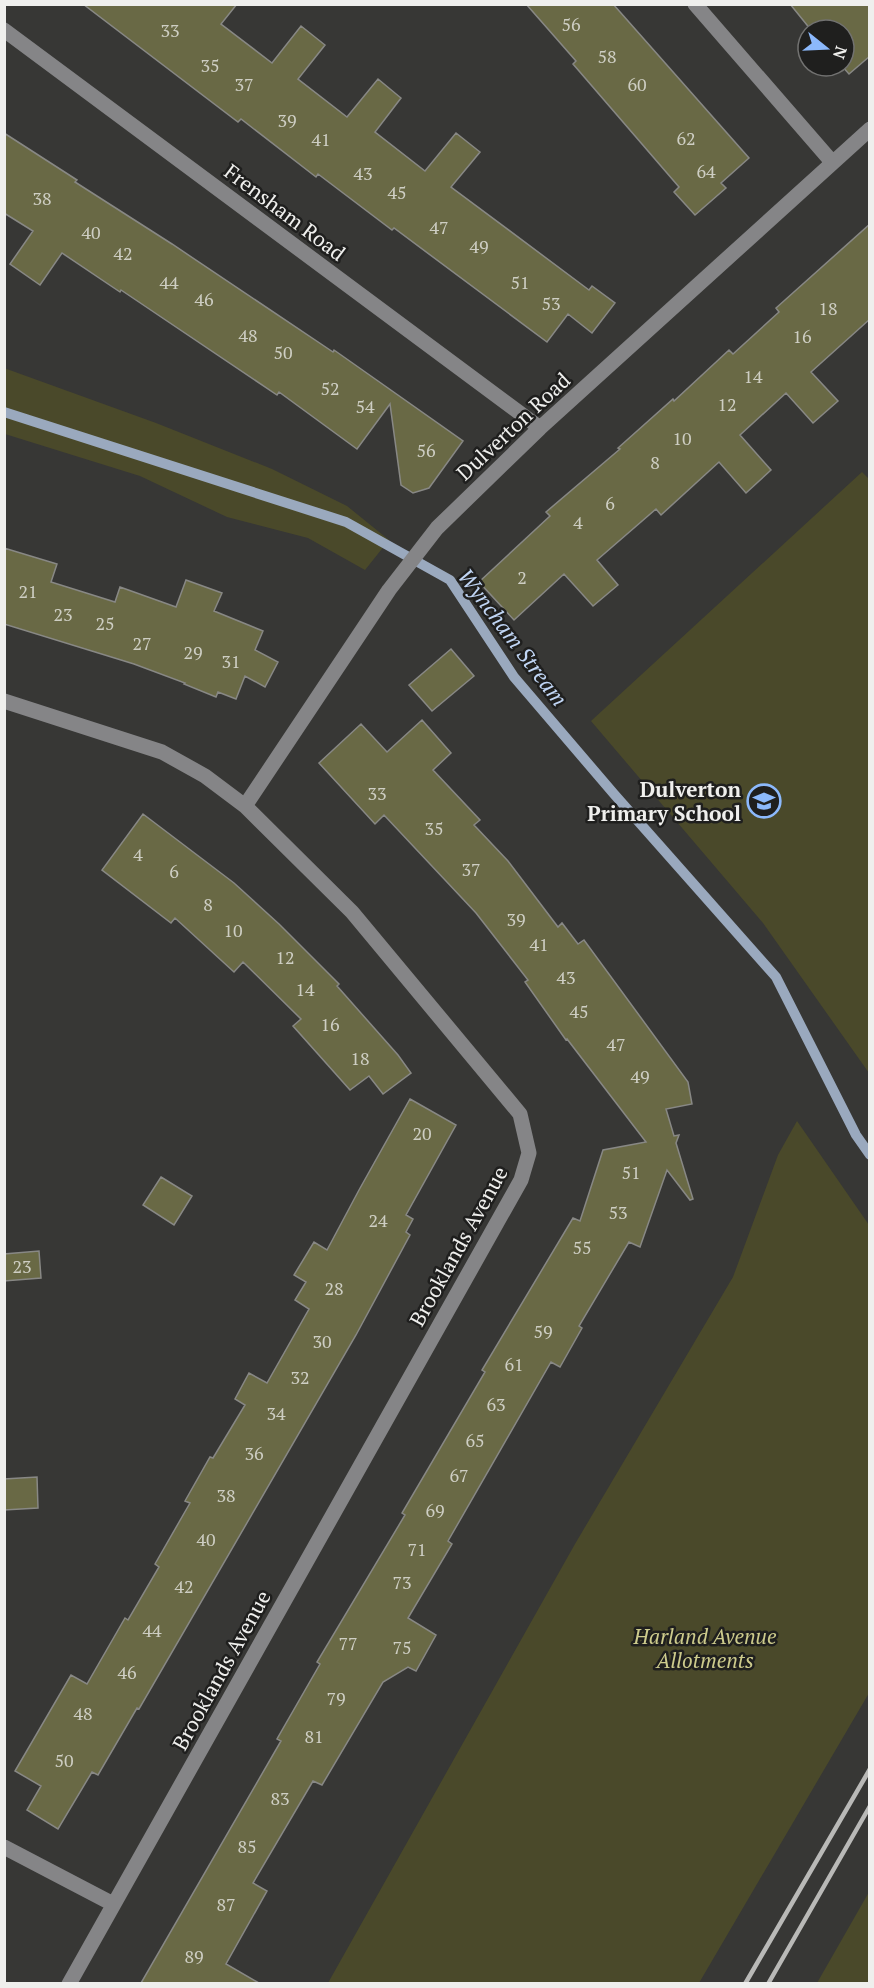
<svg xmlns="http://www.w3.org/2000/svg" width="874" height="1988" font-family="'PT Serif',serif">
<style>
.green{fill:#4a492a}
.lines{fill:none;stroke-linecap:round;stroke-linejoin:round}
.stream{stroke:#9aa9be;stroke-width:10}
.building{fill:#696945;stroke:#888885;stroke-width:1.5}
.minor{stroke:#858587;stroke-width:15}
.rail{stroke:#b9b9b7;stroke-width:4.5}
.labels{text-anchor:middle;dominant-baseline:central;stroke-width:5;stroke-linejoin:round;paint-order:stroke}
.number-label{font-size:18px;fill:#cecec3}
.street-label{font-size:21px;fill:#efefed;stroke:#1f1f1e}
.poi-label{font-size:21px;font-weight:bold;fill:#efefed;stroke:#1f1f1e;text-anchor:end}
.park-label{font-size:21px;font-style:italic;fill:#cdcb8c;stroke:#1f1f1e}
.water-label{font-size:22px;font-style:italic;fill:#c0d5f4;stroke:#1f1f1e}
</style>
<rect width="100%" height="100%" fill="#373735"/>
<path class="green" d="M 4,368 L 156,423 L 272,469 L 347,506 L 389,540 L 365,570 L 308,538 L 227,517 L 140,476 L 5,434 Z
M 862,472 L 870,480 L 869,1073 L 763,923 L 591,721 Z
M 797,1121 L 869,1225 L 869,1693 L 699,1983 L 328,1983 L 575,1544 L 733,1277 L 778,1155 Z
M 869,1892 L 869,1983 L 817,1983 Z"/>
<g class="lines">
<path class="stream" d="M 4,412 L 346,522 L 450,580 L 514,677 L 614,794 L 776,977 L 856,1135 L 870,1155"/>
</g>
<path class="building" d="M 83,4 L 237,4 L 221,24 L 272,63 L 301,26 L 325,45 L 298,79 L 347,117 L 378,79 L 401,98 L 375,132 L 425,171 L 456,133 L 480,152 L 451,187 L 589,290 L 592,286 L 615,303 L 592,333 L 568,314 L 547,342 L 394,228 L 392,230 L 318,174 L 316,177 L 241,119 L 238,122 Z
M 526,4 L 613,4 L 749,158 L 721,183 L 726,188 L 695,215 L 674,192 L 679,187 L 573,64 L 576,61 Z
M 790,4 L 870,4 L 870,56 L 849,74 L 842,66 L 844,66 L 844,30 L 811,30 Z
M 4,133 L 77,180 L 75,182 L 172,244 L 333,352 L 334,350 L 463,441 L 429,488 L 413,493 L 401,485 L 390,404 L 357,449 L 279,392 L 277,395 L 121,290 L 120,292 L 62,253 L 40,285 L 10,264 L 33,231 L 4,213 Z
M 870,224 L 870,319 L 811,372 L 838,401 L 813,423 L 786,393 L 740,435 L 771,470 L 746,493 L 719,462 L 661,515 L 656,509 L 597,560 L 618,585 L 593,606 L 564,574 L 514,620 L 479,582 L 550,516 L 546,512 L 620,449 L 618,448 L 673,399 L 674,401 L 729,350 L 733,354 L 779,312 L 776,308 Z
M 4,548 L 57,564 L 51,582 L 115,602 L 120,587 L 176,607 L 186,580 L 222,593 L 214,611 L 263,631 L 255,650 L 278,662 L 265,687 L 245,676 L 236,699 L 218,692 L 216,697 L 184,684 L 185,683 L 134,664 L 4,624 Z
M 451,649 L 474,676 L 432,711 L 409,685 Z
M 422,720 L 451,753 L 433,770 L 480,820 L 474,825 L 508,861 L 558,927 L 562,923 L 578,944 L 584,940 L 688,1082 L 692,1104 L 666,1109 L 674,1136 L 679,1135 L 676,1143 L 693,1199 L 690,1200 L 667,1170 L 640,1247 L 629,1242 L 579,1326 L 582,1328 L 560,1367 L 551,1362 L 448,1541 L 452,1544 L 408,1618 L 436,1635 L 416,1671 L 408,1667 L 383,1682 L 322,1785 L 313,1781 L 253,1883 L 267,1891 L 226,1964 L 259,1983 L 141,1983 L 281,1741 L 277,1739 L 320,1664 L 317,1662 L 405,1515 L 402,1513 L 485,1372 L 482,1370 L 573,1218 L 580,1221 L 603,1150 L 646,1142 L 567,1039 L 566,1040 L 525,982 L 528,980 L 476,913 L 384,815 L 375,824 L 319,763 L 361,724 L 387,752 Z
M 143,814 L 234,883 L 279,924 L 339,984 L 337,986 L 398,1055 L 411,1073 L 383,1094 L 369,1076 L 350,1090 L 293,1026 L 301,1019 L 243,962 L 234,972 L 175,918 L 171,923 L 102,870 Z
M 410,1099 L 456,1125 L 406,1215 L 413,1219 L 406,1232 L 410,1235 L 356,1335 L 139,1709 L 137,1708 L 98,1775 L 92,1772 L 58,1829 L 27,1810 L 41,1786 L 15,1771 L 71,1675 L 87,1684 L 125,1618 L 128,1620 L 159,1567 L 155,1564 L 190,1503 L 185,1501 L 210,1457 L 213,1458 L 245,1405 L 235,1399 L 249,1373 L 267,1383 L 309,1309 L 295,1300 L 306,1282 L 294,1275 L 314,1242 L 327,1250 L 359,1190 Z
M 161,1177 L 192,1196 L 174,1225 L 143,1205 Z
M 39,1251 L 41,1278 L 4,1281 L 4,1254 Z
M 37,1477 L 38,1508 L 4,1510 L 4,1479 Z"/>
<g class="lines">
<path class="minor" d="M 695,4 L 832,162
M 4,30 L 540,428
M 4,701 L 162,752 L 205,776 L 245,806 L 352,912 L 520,1114 L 529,1153 L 521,1180 L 69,1984
M 245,806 L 389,590 L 437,528 L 540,428 L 870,129
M 4,1847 L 113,1904"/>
<path class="rail" d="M 745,1984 L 870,1769
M 768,1984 L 870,1806"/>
</g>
<defs>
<g id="school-ring" transform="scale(1.725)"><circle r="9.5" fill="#1f1f1e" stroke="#8cb9fc" stroke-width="1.5"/><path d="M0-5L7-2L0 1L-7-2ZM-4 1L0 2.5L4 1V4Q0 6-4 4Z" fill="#8cb9fc"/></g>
</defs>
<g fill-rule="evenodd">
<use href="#school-ring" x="764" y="801"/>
</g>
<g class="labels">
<g class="number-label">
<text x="571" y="24">56</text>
<text x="170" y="30">33</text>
<text x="607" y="56">58</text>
<text x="210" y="65">35</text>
<text x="244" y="84">37</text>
<text x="637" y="84">60</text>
<text x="287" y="120">39</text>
<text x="686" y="138">62</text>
<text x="321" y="139">41</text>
<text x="706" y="171">64</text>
<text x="363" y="173">43</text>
<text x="397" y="192">45</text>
<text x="42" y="198">38</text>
<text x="439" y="227">47</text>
<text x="91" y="232">40</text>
<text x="479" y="246">49</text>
<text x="123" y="253">42</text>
<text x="169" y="282">44</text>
<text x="520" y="282">51</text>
<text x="204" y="299">46</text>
<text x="551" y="303">53</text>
<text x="828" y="308">18</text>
<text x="248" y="335">48</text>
<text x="802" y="336">16</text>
<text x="283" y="352">50</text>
<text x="753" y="376">14</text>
<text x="330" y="388">52</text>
<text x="727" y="404">12</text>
<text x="365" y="406">54</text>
<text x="682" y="438">10</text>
<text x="426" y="450">56</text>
<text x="655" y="462">8</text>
<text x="610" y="503">6</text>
<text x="578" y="522">4</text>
<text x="522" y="577">2</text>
<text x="28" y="591">21</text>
<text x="63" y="614">23</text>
<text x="105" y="623">25</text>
<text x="142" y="643">27</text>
<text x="193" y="652">29</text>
<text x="231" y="661">31</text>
<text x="377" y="793">33</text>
<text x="434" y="828">35</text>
<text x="138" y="854">4</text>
<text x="471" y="869">37</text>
<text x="174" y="871">6</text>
<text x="208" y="904">8</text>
<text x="516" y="919">39</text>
<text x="233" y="930">10</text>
<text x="539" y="944">41</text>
<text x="285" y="957">12</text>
<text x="566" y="977">43</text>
<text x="305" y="989">14</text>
<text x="579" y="1011">45</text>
<text x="330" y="1024">16</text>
<text x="616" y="1044">47</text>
<text x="360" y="1058">18</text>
<text x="640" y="1076">49</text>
<text x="422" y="1133">20</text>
<text x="631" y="1172">51</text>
<text x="618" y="1212">53</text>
<text x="378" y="1220">24</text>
<text x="582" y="1247">55</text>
<text x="22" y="1266">23</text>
<text x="334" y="1288">28</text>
<text x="543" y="1331">59</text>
<text x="322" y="1341">30</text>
<text x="514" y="1364">61</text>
<text x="300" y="1377">32</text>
<text x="496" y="1404">63</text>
<text x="276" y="1413">34</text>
<text x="475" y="1440">65</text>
<text x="254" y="1453">36</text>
<text x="459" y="1475">67</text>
<text x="226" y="1495">38</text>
<text x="435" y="1510">69</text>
<text x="206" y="1539">40</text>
<text x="417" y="1549">71</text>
<text x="402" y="1582">73</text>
<text x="184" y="1586">42</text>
<text x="152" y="1630">44</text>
<text x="348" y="1643">77</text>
<text x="402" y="1647">75</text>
<text x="127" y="1672">46</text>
<text x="336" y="1698">79</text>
<text x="83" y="1713">48</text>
<text x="314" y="1736">81</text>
<text x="64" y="1760">50</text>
<text x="280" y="1798">83</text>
<text x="247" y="1846">85</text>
<text x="226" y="1904">87</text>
<text x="194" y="1956">89</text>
</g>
<g class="street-label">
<text transform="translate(285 212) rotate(37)">Frensham Road</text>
<text transform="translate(513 426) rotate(-43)">Dulverton Road</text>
<text transform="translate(458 1246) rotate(-61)">Brooklands Avenue</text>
<text transform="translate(221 1670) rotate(-61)">Brooklands Avenue</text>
</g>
<g class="poi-label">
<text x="741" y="789">Dulverton<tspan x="741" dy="24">Primary School</tspan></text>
</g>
<g class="park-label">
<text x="705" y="1636">Harland Avenue<tspan x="705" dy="24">Allotments</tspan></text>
</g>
<g class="water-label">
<text transform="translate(513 637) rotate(53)">Wyncham Stream</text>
</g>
</g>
<rect width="874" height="1988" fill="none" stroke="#efefed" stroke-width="12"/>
<g transform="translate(826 48) rotate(108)"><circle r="28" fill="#1f1f1e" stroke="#727271" stroke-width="1.5"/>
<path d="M0-4.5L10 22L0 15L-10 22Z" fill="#8cb9fc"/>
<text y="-9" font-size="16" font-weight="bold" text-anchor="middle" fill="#efefed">N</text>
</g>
</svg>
